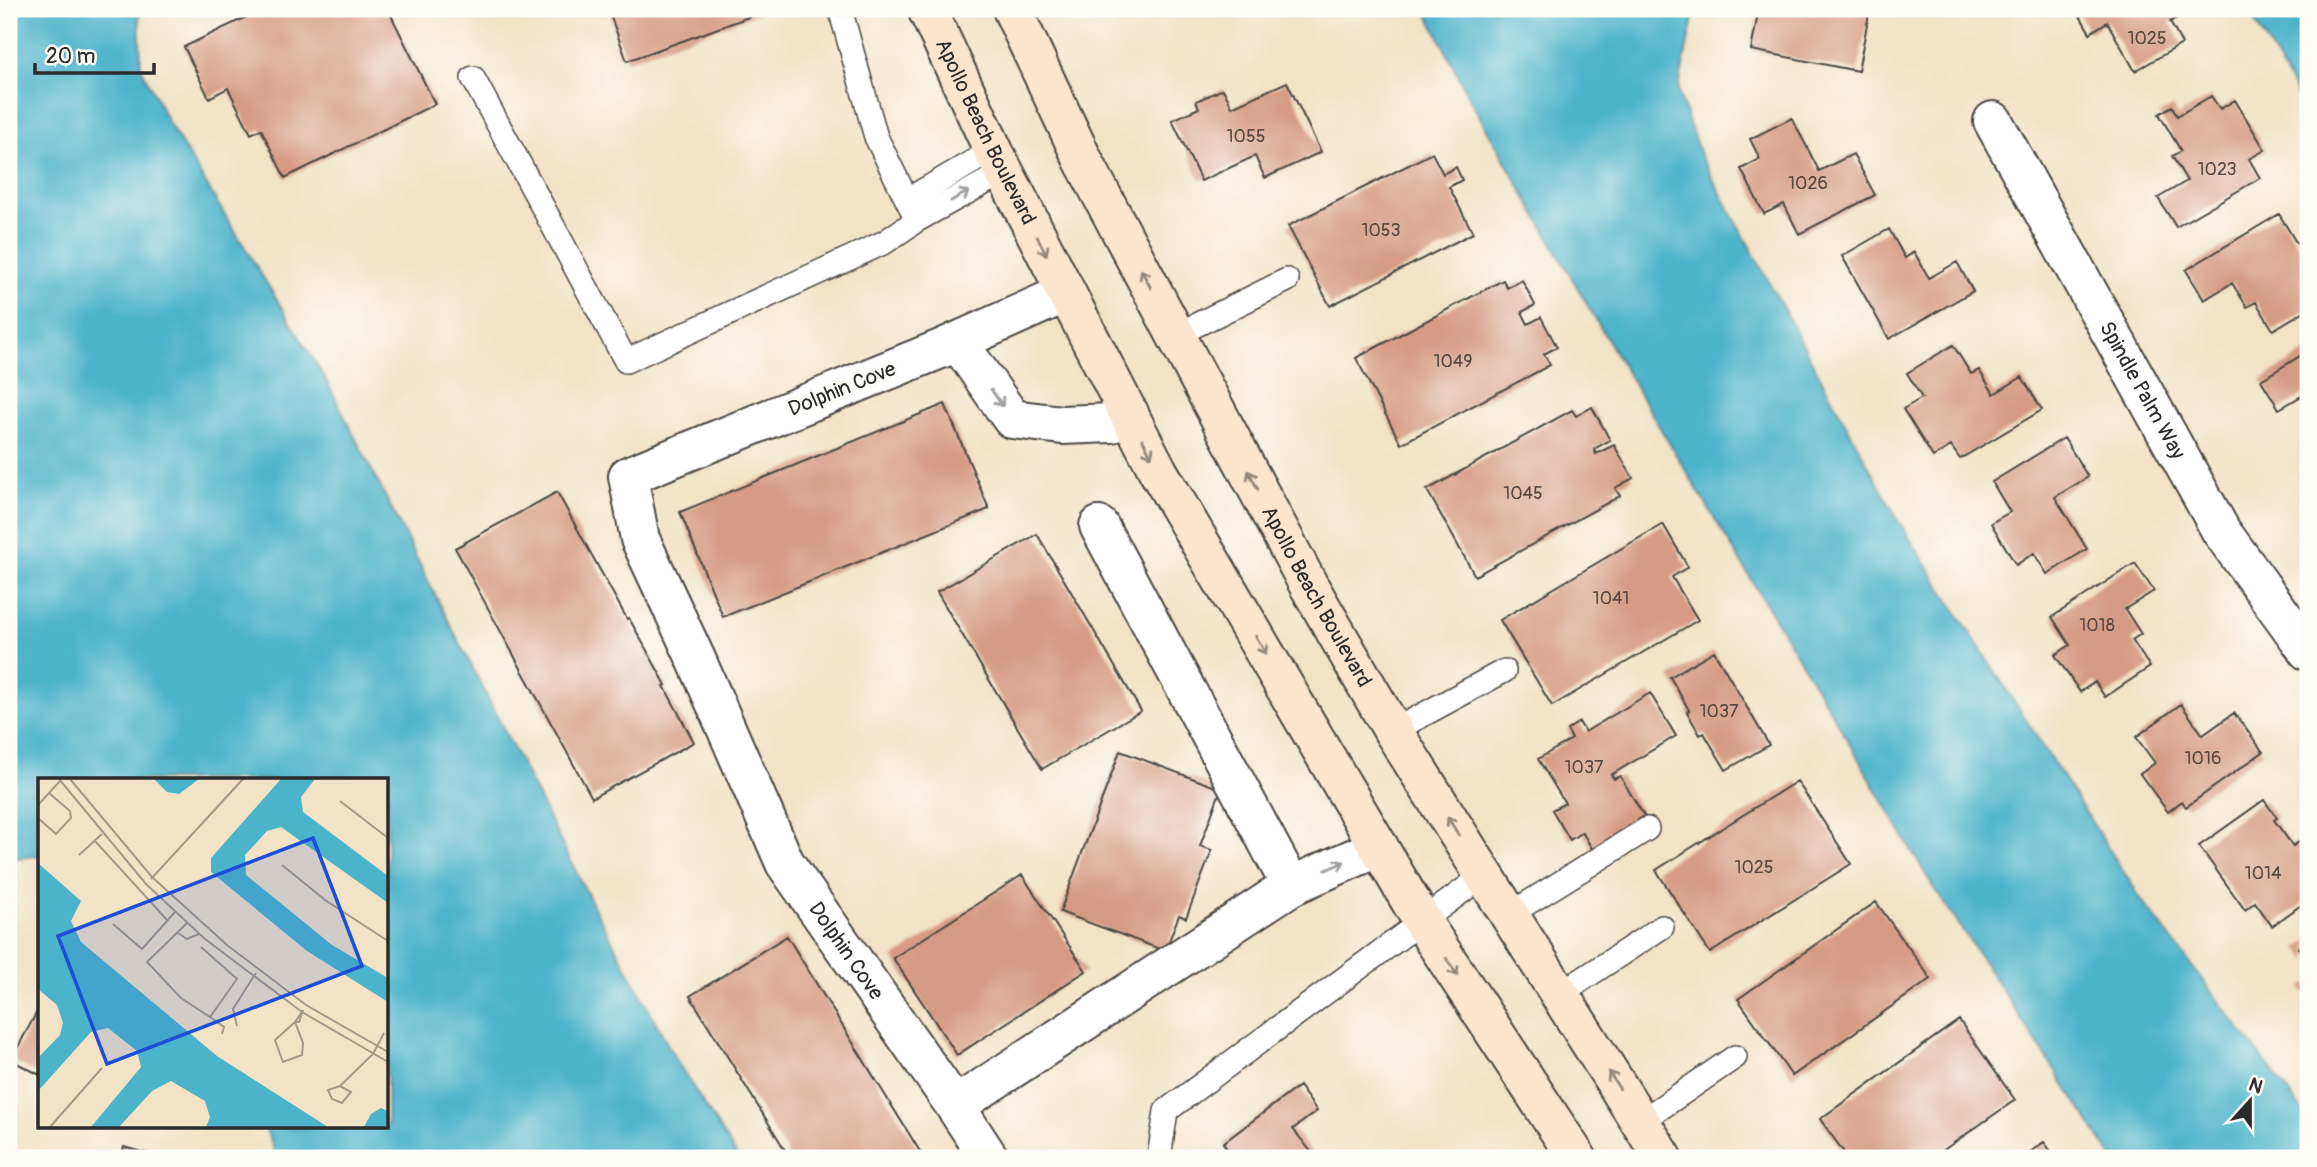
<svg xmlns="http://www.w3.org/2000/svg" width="2317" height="1167" font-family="Pangolin,sans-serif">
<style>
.water{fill:#4bb3ca;stroke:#3b6f7a;stroke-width:2}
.building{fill:#d69b84}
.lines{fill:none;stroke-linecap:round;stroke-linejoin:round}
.lane-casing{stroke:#494642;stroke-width:26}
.street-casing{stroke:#494642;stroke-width:42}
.secondary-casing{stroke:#494642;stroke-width:42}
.lane{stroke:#fff;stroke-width:23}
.street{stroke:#fff;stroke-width:38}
.secondary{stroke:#fce5cf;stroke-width:38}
.oneway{stroke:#a0a0a0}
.oneway2{stroke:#94887d}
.labels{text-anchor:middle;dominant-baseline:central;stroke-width:7;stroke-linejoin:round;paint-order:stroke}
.number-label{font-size:18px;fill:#564741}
.street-label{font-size:21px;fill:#2b2b2b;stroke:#fdfcf7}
.inset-road{fill:none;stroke:#a29988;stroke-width:2}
.view{fill:#1d4ed8;fill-opacity:0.15;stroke:#1d4ed8;stroke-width:3.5}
.inset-edge{fill:none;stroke:#2b2b2b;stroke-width:3.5}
</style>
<rect width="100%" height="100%" fill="#fdfcf7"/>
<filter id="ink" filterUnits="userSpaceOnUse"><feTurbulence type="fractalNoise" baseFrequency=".0143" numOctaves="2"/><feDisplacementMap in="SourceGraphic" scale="14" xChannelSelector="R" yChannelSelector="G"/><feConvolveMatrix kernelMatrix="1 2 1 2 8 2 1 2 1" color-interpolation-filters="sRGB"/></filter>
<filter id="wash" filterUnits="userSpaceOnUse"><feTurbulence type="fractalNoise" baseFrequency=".00686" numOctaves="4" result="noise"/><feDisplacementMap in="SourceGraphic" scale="28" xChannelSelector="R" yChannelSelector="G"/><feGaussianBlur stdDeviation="1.57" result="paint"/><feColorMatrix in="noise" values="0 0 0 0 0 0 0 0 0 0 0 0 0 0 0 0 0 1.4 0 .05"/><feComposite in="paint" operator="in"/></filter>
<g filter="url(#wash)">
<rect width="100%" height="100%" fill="#f2e2c6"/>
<path class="water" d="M 9,9 L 139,9 L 141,67 L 168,122 L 326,380 L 595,909 L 676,1060 L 738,1158 L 277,1158 L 265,1127 L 387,1127 L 387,780 L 40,780 L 40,856 L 9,859 Z
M 1425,9 L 1695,9 L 1678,91 L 1700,155 L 1899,522 L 2143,902 L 2308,1118 L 2308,1158 L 2113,1158 L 1926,875 L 1840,727 L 1612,348 L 1471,101 Z
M 2247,9 L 2308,9 L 2308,113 L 2252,17 Z"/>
<g id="blocks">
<path class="building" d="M 263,9 L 388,9 L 435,104 L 285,178 L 261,129 L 251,134 L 228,88 L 209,98 L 184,47 Z
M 608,9 L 771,9 L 627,61 Z
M 1759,9 L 1870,9 L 1858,71 L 1751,50 Z
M 2076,9 L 2187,9 L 2188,11 L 2170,22 L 2182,44 L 2135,71 L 2107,22 L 2090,33 Z
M 1287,82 L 1321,152 L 1265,178 L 1255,156 L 1201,181 L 1172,120 L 1199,108 L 1196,101 L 1223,89 L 1232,107 Z
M 2211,96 L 2220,109 L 2235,100 L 2265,150 L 2249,159 L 2260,178 L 2176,227 L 2158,198 L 2187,181 L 2172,156 L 2181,151 L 2159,114 L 2172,106 L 2177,116 Z
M 1792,118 L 1819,171 L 1853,154 L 1875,195 L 1799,234 L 1784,204 L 1764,214 L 1741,169 L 1760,159 L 1750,139 Z
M 1432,153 L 1443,174 L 1456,167 L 1462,180 L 1449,187 L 1473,233 L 1330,306 L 1288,226 Z
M 2279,214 L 2308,262 L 2308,309 L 2273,330 L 2256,302 L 2247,307 L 2232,283 L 2204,300 L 2186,270 Z
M 1889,229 L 1905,258 L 1914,252 L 1929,278 L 1957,262 L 1973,291 L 1889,339 L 1842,256 Z
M 1503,280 L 1507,288 L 1522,280 L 1535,305 L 1522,312 L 1528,324 L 1541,317 L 1557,347 L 1544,354 L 1550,365 L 1401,444 L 1356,358 Z
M 1953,345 L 1971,374 L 1979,370 L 1994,394 L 2022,377 L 2042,410 L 1960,459 L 1951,446 L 1933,457 L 1903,409 L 1922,398 L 1907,373 Z
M 2308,351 L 2308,395 L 2307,393 L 2279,409 L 2261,380 Z
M 945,404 L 989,509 L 723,617 L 680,512 Z
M 1592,407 L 1610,440 L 1594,449 L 1596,454 L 1614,445 L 1633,478 L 1615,488 L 1620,496 L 1475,576 L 1427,490 L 1572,410 L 1576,416 Z
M 2064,438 L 2088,477 L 2055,497 L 2087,549 L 2047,574 L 2034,553 L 2016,565 L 1991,523 L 2010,512 L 1992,482 Z
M 557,492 L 627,619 L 629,618 L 666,685 L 664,686 L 694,742 L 592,798 L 455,548 Z
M 1663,524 L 1688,567 L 1672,577 L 1698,620 L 1552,706 L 1500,620 Z
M 1037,534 L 1141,711 L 1042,769 L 937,592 Z
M 2135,563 L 2154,591 L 2125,609 L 2141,634 L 2132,640 L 2150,667 L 2105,697 L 2095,682 L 2080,692 L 2055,655 L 2070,645 L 2052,617 Z
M 1714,651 L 1769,745 L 1726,770 L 1704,733 L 1700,735 L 1687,712 L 1689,710 L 1670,677 Z
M 1650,693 L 1676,736 L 1611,775 L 1614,779 L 1620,776 L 1644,816 L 1638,820 L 1641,825 L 1594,852 L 1582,832 L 1570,840 L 1552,810 L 1565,803 L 1538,759 L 1572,739 L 1567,730 L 1579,722 L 1585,732 Z
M 2181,704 L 2203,735 L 2234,713 L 2263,752 L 2186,807 L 2182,801 L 2168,812 L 2140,774 L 2155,763 L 2136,737 Z
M 1120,751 L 1221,789 L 1200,846 L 1212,850 L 1186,918 L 1179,915 L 1165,951 L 1060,912 Z
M 1797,781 L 1851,864 L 1710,953 L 1656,870 Z
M 2264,800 L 2277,818 L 2274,820 L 2293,846 L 2308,835 L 2308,900 L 2272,926 L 2255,902 L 2245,910 L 2199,846 Z
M 1022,875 L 1086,971 L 957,1055 L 893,958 Z
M 1876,902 L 1931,979 L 1792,1076 L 1738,999 Z
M 787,936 L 924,1158 L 790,1158 L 690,996 Z
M 2308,940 L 2308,961 L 2298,948 Z
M 2308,983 L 2308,997 L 2301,988 Z
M 40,1006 L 40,1075 L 11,1060 Z
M 1959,1020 L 2015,1100 L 1932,1158 L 1848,1158 L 1820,1119 Z
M 1299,1086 L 1317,1111 L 1293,1129 L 1316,1158 L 1234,1158 L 1223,1143 Z
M 2044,1142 L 2056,1158 L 2022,1158 Z
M 124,1147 L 160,1157 L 160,1158 L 121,1158 Z"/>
</g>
</g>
<g filter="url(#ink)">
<use href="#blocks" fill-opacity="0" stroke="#494642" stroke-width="2"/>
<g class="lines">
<g class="lane-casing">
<path id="lane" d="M 840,9 L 876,137 L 917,220
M 473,78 L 626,361 L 885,242 L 917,220 L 1004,172
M 907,200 L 993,150
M 1176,335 L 1287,280
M 1393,731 L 1504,671
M 1510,914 L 1647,829
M 1560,994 L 1662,927
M 1640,1122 L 1735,1057
M 1159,1158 L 1166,1111 L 1484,875"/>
</g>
<g class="street-casing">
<g id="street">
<path id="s1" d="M 1993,121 L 2221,531 L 2308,651"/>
<path id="s2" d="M 1066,293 L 943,348 L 628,476 L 640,539 L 696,659 L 785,863 L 955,1106 L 1291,886 L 1099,526"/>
<path d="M 958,342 L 1012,419 L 1062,425 L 1112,423 L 1129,413"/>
<path d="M 1291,886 L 1379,847"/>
<path d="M 955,1106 L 989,1158"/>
</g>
</g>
<g class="secondary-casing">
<g id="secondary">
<path id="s3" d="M 927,9 L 995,154 L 1158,471 L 1428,931 L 1577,1158"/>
<path id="s4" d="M 1012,9 L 1083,160 L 1309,586 L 1393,731 L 1663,1158"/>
</g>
</g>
<use href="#lane" class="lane"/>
<use href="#street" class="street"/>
<use href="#secondary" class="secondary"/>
</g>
<defs><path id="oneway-shaft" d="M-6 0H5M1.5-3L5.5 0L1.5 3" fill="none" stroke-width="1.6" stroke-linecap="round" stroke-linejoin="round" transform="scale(1.75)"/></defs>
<g class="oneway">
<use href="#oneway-shaft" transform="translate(960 196) rotate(-29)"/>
<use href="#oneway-shaft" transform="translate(997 398) rotate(55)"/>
<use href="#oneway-shaft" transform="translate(1335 866) rotate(-24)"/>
</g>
<g class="oneway2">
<use href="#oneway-shaft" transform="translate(1042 246) rotate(63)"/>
<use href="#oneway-shaft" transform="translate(1146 279) rotate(-118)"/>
<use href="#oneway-shaft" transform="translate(1147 448) rotate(63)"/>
<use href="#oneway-shaft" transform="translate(1253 480) rotate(-118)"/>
<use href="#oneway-shaft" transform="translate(1261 645) rotate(60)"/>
<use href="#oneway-shaft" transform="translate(1453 826) rotate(-122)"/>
<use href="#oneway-shaft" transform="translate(1452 967) rotate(57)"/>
<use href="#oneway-shaft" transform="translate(1614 1080) rotate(-122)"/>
</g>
</g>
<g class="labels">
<g class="number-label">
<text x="2147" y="38">1025</text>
<text x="1246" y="136">1055</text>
<text x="2217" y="169">1023</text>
<text x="1808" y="183">1026</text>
<text x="1381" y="230">1053</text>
<text x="1453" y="361">1049</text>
<text x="1523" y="493">1045</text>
<text x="1611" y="598">1041</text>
<text x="2097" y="625">1018</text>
<text x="1719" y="711">1037</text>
<text x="2203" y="758">1016</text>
<text x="1584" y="767">1037</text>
<text x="1754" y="867">1025</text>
<text x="2263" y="873">1014</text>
</g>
<g class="street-label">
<text stroke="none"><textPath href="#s3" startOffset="136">Apollo Beach Boulevard</textPath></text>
<text transform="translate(842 389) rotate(-22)">Dolphin Cove</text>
<text stroke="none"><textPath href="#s1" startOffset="308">Spindle Palm Way</textPath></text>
<text stroke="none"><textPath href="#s4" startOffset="662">Apollo Beach Boulevard</textPath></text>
<text stroke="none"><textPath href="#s2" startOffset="1001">Dolphin Cove</textPath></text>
</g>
</g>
<g transform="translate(38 778)">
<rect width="350" height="350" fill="#f2e2c6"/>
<path d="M 116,1 L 161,1 L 141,16 L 129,14 ZM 243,1 L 277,1 L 263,19 L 265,34 L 350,98 L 350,125 L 243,49 L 229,53 L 207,77 L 208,97 L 294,167 L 350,200 L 350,224 L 269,173 L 173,94 L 173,80 ZM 0,85 L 43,123 L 33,143 L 43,164 L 179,278 L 290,349 L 168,349 L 172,339 L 167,323 L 133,303 L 114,313 L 81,349 L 53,349 L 103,289 L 99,273 L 70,250 L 53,254 L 0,313 L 0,280 L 22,257 L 25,245 L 19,227 L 0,211 ZM 343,330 L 350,333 L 350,349 L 326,349 L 333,336 Z" fill="#4bb3ca"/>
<path class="inset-road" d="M 21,1 L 108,106 L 167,161 L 264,234 L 350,284M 32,1 L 114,99 L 189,167 L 268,227 L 350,274M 302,23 L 350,60M 0,27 L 22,3M 0,40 L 18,56 L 33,40 L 32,33 L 11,15M 57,63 L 130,143M 41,77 L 64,56M 244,87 L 287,122 L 350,163M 113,101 L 205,1M 149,145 L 109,184 L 143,220 L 172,239 L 199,201 L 163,169M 75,146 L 104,171 L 137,134M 140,155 L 149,161 L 161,156M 264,234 L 257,244 L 265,265 L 264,277 L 245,284 L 237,262 L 257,244 L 261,244 L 265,232M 172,239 L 186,249 L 184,256M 199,248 L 195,231 L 218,195M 302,308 L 313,314 L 304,325 L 294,321 L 290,312 L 302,308 L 335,276 L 346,255M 12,349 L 64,290"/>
<path class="view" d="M 275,60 L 324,188 L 69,286 L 20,158 Z"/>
<rect width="350" height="350" class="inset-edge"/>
</g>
<rect width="2317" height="1167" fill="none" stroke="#fdfcf7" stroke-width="35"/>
<g transform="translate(2250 1101) rotate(21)" stroke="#fdfcf7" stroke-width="5" paint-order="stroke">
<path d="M0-5L12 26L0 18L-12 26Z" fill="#2b2b2b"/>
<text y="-10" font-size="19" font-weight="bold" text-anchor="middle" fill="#2b2b2b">N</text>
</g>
<path d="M35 63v10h119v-10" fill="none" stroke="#2b2b2b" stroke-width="3.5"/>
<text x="46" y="63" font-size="21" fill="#2b2b2b" stroke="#fdfcf7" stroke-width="5" paint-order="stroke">20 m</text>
</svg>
